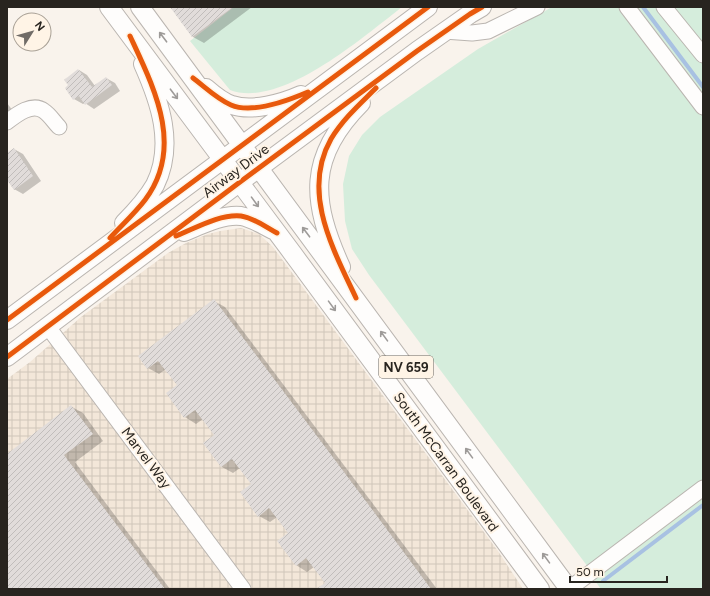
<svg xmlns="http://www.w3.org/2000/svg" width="710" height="596" font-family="Figtree,sans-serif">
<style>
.industrial{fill:url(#industrial-grid)}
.grass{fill:#d5eddc}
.shadow{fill:#0003}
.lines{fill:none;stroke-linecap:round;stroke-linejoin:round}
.stream{stroke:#a8c1e2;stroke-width:4}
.building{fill:url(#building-hatch)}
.minor-casing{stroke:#bab5b0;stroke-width:17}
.major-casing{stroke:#bab5b0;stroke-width:20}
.minor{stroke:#fefdfc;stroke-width:15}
.major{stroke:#fefdfc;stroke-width:18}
.cycleway-casing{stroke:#fff4e6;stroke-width:8}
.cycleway{stroke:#e8590c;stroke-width:5}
.oneway{stroke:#9e9b99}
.labels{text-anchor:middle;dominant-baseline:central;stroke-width:4;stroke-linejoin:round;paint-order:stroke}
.shield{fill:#fff4e6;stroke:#68625b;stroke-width:1}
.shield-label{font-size:13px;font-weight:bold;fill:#28241f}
.street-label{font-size:14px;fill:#28241f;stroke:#fff4e6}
</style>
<defs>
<pattern id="industrial-grid" width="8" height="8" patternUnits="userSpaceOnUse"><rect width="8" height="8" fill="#f3e7d9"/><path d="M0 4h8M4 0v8" fill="none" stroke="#d0c6ba"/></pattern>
<pattern id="building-hatch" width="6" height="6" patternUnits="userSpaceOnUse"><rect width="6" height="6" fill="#e1dcda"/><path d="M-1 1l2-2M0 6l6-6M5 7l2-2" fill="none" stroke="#c1bdbb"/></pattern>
</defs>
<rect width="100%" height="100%" fill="#f9f3ec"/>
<path class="industrial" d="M 241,228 L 259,234 L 273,247 L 498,551 L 523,589 L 7,589 L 7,379 L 30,362 L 81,317 L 168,253 L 186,243 L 208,234 L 220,231 Z"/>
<path class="grass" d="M 234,7 L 402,7 C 363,37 281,109 230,90 L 190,41 Z
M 552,7 L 703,7 L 703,589 L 601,589 L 592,577 L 594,575 L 369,275 L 352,249 L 345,221 L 343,184 L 349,156 L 362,135 L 380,117 L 478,49 Z"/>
<path class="shadow" d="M 171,7 L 252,7 L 204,43 L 193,37 Z
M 79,70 L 87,75 L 95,86 L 106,78 L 115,83 L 120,91 L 94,109 L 85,103 L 83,104 L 74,99 Z
M 7,103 L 13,111 L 7,116 Z
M 14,149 L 23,154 L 41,181 L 23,194 L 14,189 L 7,179 L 7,155 Z
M 214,301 L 225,307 L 437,589 L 318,589 L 326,583 L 314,567 L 307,572 L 296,565 L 289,534 L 277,517 L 270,522 L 259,516 L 252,484 L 240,468 L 233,473 L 222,467 L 204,443 L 215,435 L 203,419 L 196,424 L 185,417 L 167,394 L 178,386 L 166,369 L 159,374 L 148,368 Z
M 72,407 L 83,413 L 103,441 L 75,462 L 170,589 L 7,589 L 7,455 Z"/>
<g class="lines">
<path class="stream" d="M 643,7 L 703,87
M 603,581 L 703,505"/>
</g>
<path class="building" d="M 170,7 L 233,7 L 192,37 Z
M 78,69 L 92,87 L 106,77 L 112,85 L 85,105 L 79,96 L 73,100 L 65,88 L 68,85 L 64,80 Z
M 14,148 L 33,176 L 14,190 L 7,180 L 7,153 Z
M 214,299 L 371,508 L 431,589 L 316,589 L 325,583 L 306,558 L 296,566 L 277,541 L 288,533 L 269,508 L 258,517 L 240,492 L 251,484 L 232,459 L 221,467 L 203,443 L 214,435 L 195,410 L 184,418 L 166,393 L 177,385 L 158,361 L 147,369 L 138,356 Z
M 71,405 L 93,434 L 64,455 L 165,589 L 7,589 L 7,454 Z"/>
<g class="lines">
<g class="minor-casing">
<path id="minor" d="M 627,7 L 703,107
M 664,7 L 703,55
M 444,31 L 472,33 L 488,31 L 537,7
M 7,122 C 16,115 32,102 44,111 C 50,115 54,122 59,127
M 48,327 L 243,589
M 569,589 L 703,488"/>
</g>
<g class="major-casing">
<path id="major" d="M 109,7 L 293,254 L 540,589
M 140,7 L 569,589
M 206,88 C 214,95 222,102 232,105 C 252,112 283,103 301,95
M 124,223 C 136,211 147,199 155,185 C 175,145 160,102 143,64
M 184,232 C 201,225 222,214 241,216 C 252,218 263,225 273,230
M 341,267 C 311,201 307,157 361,103
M 7,320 L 428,7
M 7,357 L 240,182 L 417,51 L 470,14 L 482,7"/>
</g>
<use href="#minor" class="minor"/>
<use href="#major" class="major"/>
<g class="cycleway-casing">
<path id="cycleway" d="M 193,78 C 205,87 217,99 231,105 C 252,114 287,101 308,92
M 176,236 C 196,228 219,214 241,216 C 254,218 266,227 277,233
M 110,238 C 122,225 135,213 145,200 C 185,147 154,88 130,36
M 356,298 C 333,249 301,192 331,139 C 343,119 360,104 376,88
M 7,320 L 428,7
M 7,357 L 240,182 L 417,51 L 470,14 L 482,7"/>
</g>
<use href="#cycleway" class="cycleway"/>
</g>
<defs><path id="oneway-shaft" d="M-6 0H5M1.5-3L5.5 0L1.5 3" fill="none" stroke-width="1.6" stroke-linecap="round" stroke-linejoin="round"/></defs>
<g class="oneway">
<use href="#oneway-shaft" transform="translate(163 37) rotate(-127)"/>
<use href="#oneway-shaft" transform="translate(174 94) rotate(53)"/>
<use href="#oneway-shaft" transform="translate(255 202) rotate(54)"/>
<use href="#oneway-shaft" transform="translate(306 232) rotate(-127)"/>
<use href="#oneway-shaft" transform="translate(332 306) rotate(54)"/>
<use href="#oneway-shaft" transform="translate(384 336) rotate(-126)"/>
<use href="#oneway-shaft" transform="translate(469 453) rotate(-126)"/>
<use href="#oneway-shaft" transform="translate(546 558) rotate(-126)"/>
</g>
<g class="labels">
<rect class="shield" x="379" y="356" width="54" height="22" rx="3"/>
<g class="shield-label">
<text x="406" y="367">NV 659</text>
</g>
<g class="street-label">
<text transform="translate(236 171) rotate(-37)">Airway Drive</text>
<text transform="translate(146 458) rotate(53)">Marvel Way</text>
<text transform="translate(446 462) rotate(54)">South McCarran Boulevard</text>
</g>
</g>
<rect width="710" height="596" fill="none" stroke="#28241f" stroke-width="16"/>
<g transform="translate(32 32) rotate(53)"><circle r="19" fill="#fff4e6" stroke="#a9a196"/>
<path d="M0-3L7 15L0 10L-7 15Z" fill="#716c67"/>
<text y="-6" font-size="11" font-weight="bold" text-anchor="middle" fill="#28241f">N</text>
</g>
<path d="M570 576v6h97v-6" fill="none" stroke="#28241f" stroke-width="2"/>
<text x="576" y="576" font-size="12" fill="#28241f" stroke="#fff4e6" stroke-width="3" paint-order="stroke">50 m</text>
</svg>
